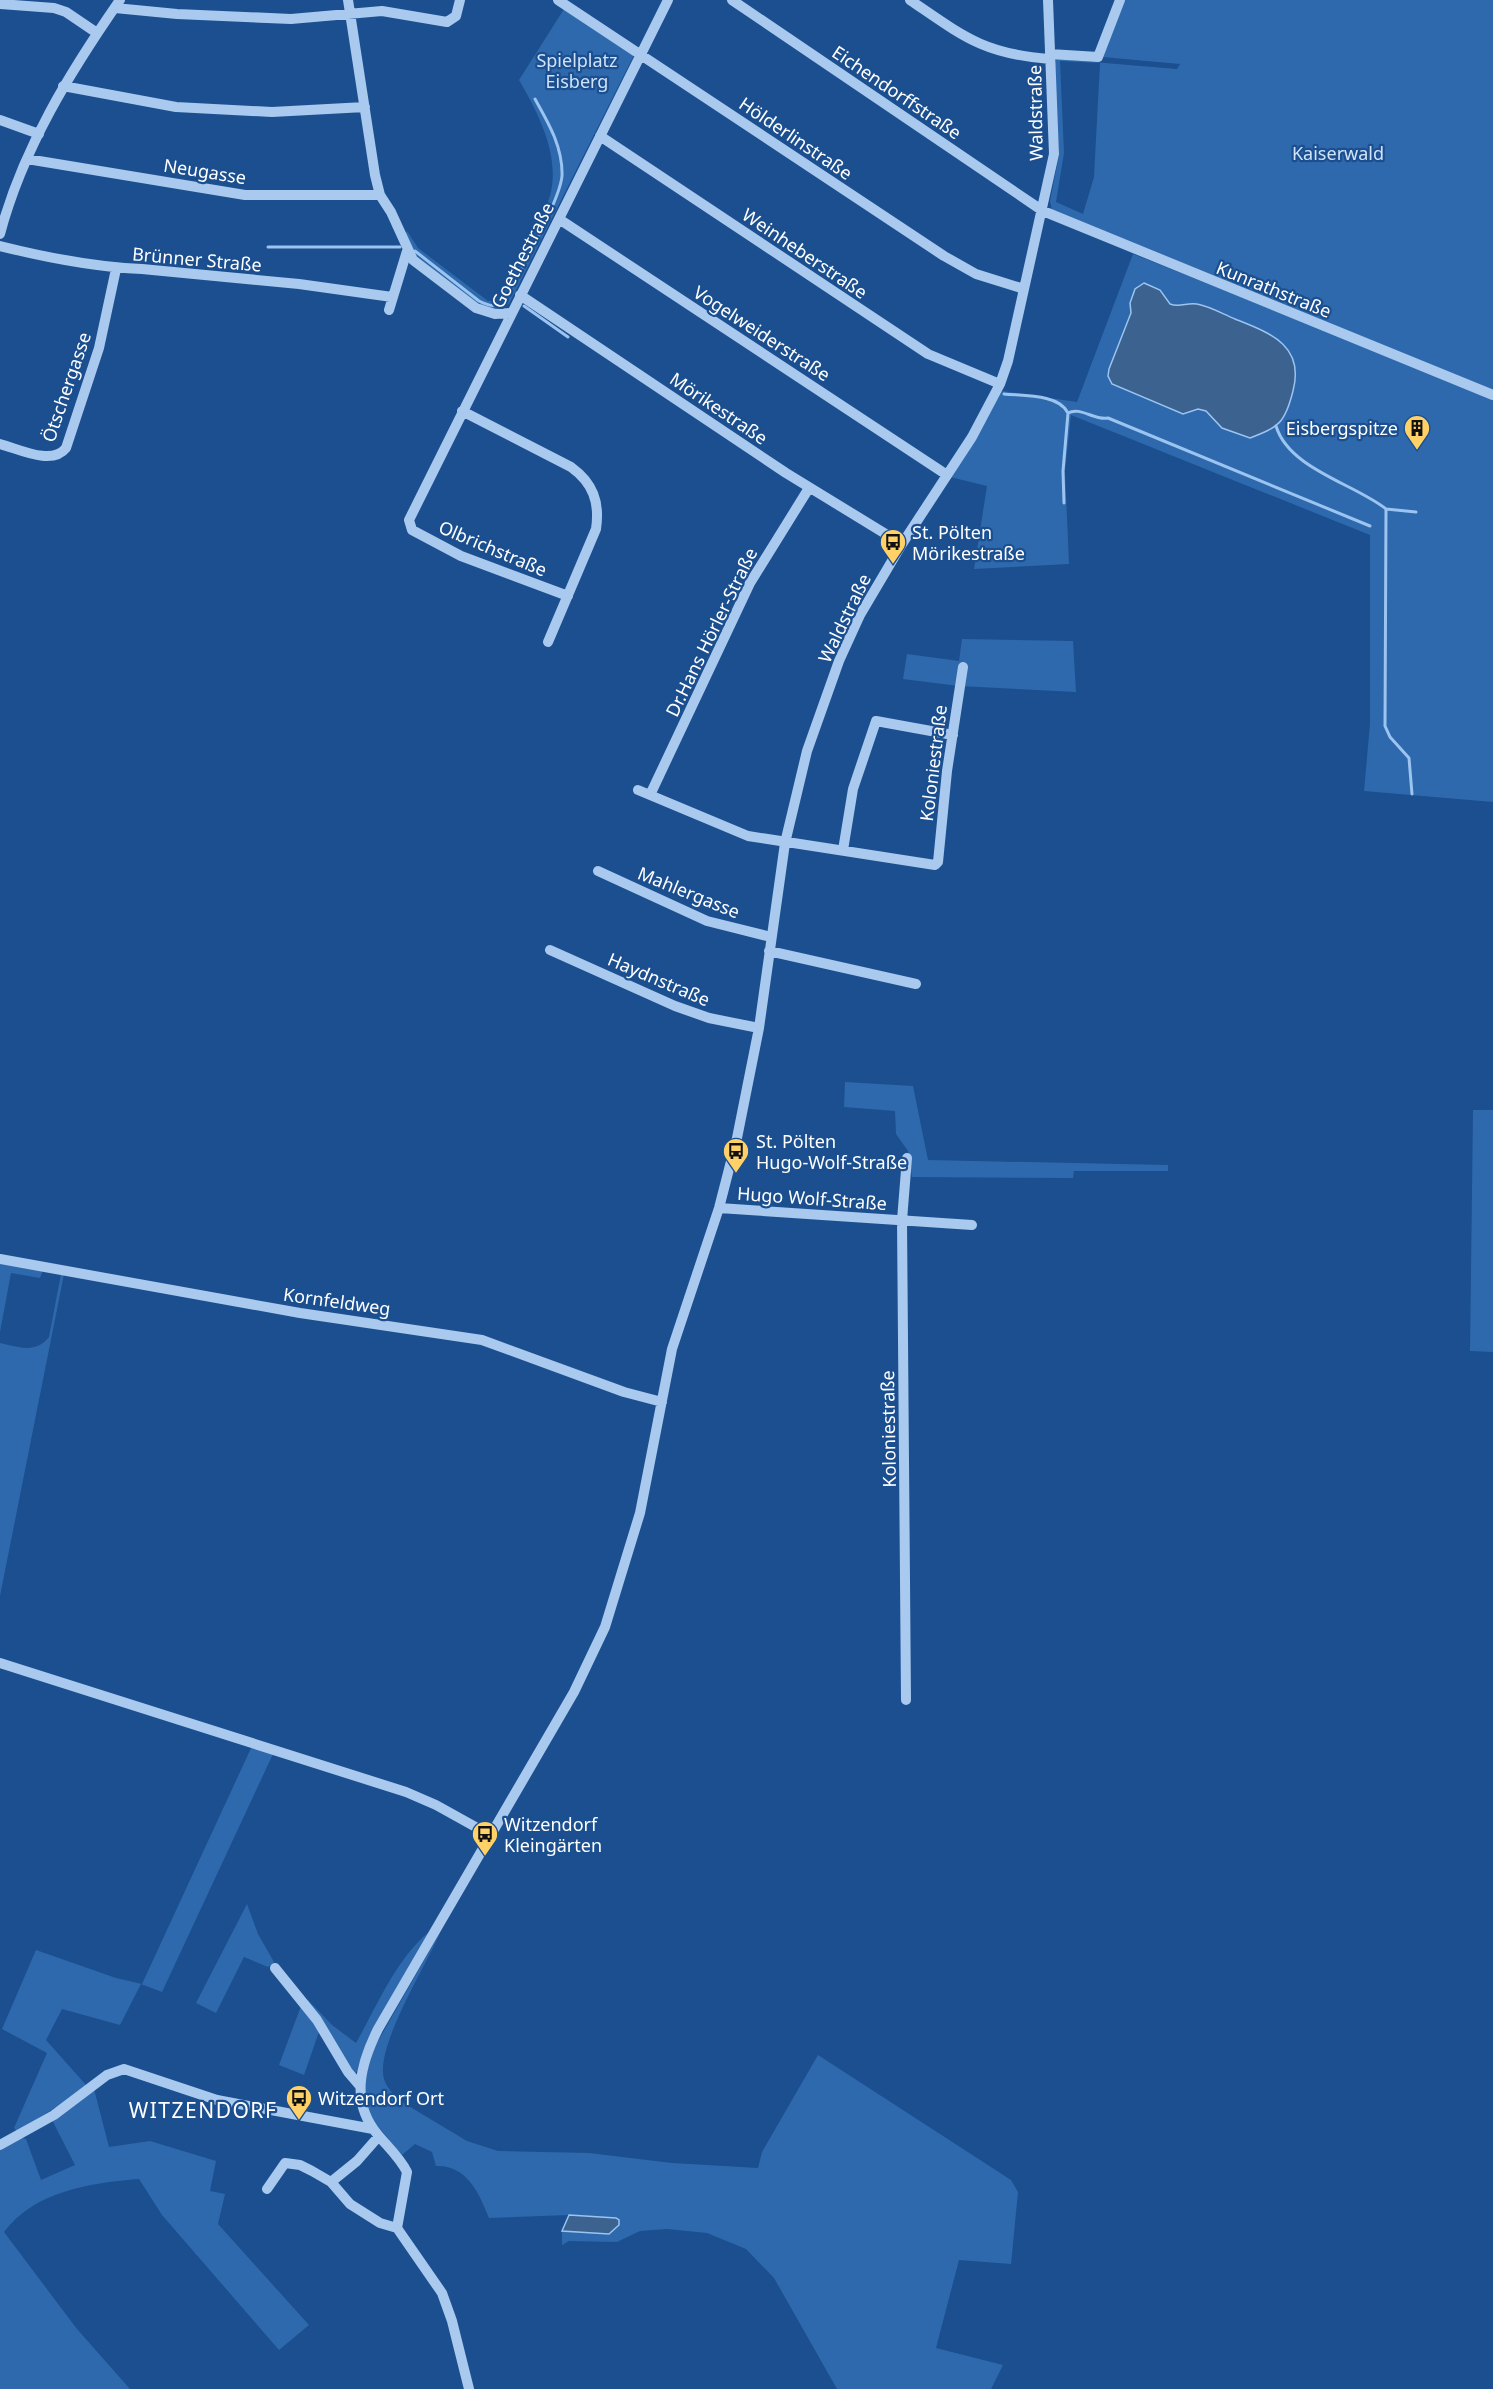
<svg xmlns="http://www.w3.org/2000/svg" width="1493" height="2389" font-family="'Noto Sans',sans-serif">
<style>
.green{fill:#2e69ad;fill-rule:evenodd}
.water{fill:#3c6290;stroke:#9cc4f0;stroke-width:1.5}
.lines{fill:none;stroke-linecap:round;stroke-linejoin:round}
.stream{stroke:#9cc4f0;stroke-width:3}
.minor{stroke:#a9c9ee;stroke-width:10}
.labels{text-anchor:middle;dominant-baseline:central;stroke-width:4.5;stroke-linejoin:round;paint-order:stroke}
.park-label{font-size:18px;fill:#cfe3fa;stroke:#1b4f8f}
.street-label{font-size:18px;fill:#fff;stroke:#1b4f8f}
.poi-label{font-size:18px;fill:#fff;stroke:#1b4f8f;text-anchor:start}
.quarter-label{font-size:21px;letter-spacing:1.5px;fill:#fff;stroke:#1b4f8f}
</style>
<rect width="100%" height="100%" fill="#1b4f8f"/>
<path class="green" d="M 1124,0 L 1493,0 L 1493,391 L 1052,210 L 1050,201 L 1059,155 L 1054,64 L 1057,59 L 1177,69 L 1180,64 L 1103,57 ZM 1060,61 L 1100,63 L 1094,177 L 1083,214 L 1056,202 L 1064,153 Z
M 564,9 L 634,55 L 509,304 L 500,309 L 485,310 L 416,258 L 405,235 L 407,231 L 418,248 L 488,301 L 496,301 L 501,295 C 516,265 539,230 549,199 C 562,159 539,114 519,80 Z
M 1133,254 L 1493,397 L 1493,802 L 1364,791 L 1370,724 L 1370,535 L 1071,415 L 1065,471 L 1069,564 L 974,569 L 987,486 L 950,477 L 976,439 L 1002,391 L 1077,402 Z
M 962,639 L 1073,641 L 1076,692 L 959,686 L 903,679 L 907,654 L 959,661 Z
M 845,1082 L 913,1086 L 928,1160 L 1168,1165 L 1168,1171 L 1074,1171 L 1073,1178 L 912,1177 L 908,1151 L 896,1134 L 895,1111 L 844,1107 Z
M 1473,1110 L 1493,1110 L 1493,1352 L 1470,1351 Z
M 0,1262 L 43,1270 L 40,1278 L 11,1273 L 0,1332 Z
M 61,1274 L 64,1274 L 0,1596 L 0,1343 C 19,1347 36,1354 49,1337 Z
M 252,1746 L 273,1754 L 162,1992 L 141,1984 L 120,2025 L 62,2009 L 46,2040 L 86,2085 L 63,2103 L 17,2131 L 14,2128 L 47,2053 L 2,2029 L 36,1950 L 116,1978 L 142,1984 Z
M 247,1904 L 258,1934 L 274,1962 L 268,1967 L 244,1957 L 216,2013 L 196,2003 Z
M 435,1927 L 374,2027 L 356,2073 L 350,2072 L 303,1999 L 308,2000 L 332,2025 L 356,2043 C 378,2004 398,1954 435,1927 Z
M 441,1931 C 426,1965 381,2038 383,2072 C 383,2085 393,2094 402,2102 L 467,2141 L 498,2151 L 589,2153 L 672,2163 L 758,2168 L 762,2152 L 818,2055 L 1011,2180 L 1018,2192 L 1011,2264 L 959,2260 L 936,2348 L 1003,2365 L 991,2389 L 837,2389 L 774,2278 L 746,2249 L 707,2233 L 667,2229 L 640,2231 L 617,2242 L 569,2241 L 562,2245 L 562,2231 L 608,2234 L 619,2225 L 616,2218 L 569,2215 L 489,2218 C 479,2193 467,2165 436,2166 L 432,2152 L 415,2144 L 402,2155 L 370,2117 L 364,2086 L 365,2075 L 374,2048 Z
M 301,2006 L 320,2029 L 304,2075 L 279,2065 Z
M 94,2089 L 109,2147 L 150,2141 L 216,2161 L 210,2191 L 225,2194 L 218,2224 L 309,2325 L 279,2350 L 162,2215 L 139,2179 C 90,2183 35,2191 4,2232 L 77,2329 L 130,2389 L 0,2389 L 0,2149 L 22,2138 L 26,2139 L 41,2180 L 75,2165 L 52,2120 Z"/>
<path class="water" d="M 1144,283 L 1160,290 L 1170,304 C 1180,308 1187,302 1197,304 C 1209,306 1223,314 1235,319 C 1270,333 1305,345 1293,391 C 1285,423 1279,427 1250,438 L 1222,428 L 1206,411 L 1198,409 L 1183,414 L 1112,384 L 1108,376 L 1109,369 L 1131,313 L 1130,303 L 1135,289 Z
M 569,2215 L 616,2218 L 619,2220 L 619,2225 L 609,2234 L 562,2231 Z"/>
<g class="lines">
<path class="stream" d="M 268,247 L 400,247
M 415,251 L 479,301 C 489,306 496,308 505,301 C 518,274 560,201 562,176 C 563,147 548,122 535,99
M 524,306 L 568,337
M 1004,394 C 1023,396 1059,394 1068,413 L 1063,471 L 1064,503
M 1068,413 C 1080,406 1095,421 1108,418 L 1370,526
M 1276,426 C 1289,469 1355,484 1386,509 L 1385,726 L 1390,737 L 1409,758 L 1412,794
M 1386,509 L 1416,512"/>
<path class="minor" d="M 348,0 L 375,175 L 380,195 L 391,212 L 413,260 L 476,308 L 495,314 L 511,313
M 558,0 L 944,256 L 976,274 L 1024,289
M 732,0 L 1043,211 L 1493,395
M 910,0 C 963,36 983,54 1050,59
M 0,4 L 54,8 L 66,12 L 97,33
M 115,8 L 177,14 L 291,19 L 382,11 L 447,22 L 456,16 L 460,0
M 1050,54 L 1098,57 L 1120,0
M 63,86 L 176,107 L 272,112 L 365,107
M 0,120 L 39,134
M 600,136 L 928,354 L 1000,384
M 27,159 L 245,195 L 380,195
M 559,219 L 947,475
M 0,234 C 23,148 70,72 120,0
M 0,246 C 48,258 93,267 142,269 L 299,284 L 392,297
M 520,295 L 786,473 L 902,544
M 389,310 L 407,251
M 462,411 L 571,467 C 593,483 600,502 596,529 L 548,642
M 0,444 C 19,449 52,466 66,448 L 99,348 L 116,269
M 568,596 L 461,556 L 412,530 L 409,520 L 668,0
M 638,790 L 748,836 L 935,865 L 938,862 L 947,771 L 963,667
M 650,795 L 750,583 L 809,488
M 843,850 L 853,789 L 876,721 L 953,735
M 598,871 L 707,921 L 771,937
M 550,950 L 675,1006 L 709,1018 L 759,1028
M 769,951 L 916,984
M 719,1208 L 972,1225
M 0,1259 L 300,1313 L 482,1340 L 624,1392 L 662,1402
M 0,1663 L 406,1792 L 436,1805 L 490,1835
M 906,1700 L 902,1220 L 907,1158
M 275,1968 L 317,2020 L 348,2072 L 360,2086
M 0,2145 L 54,2115 L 107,2075 L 124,2069 L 217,2100 L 373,2129
M 331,2182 L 357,2161 L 379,2136
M 267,2189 L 285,2163 L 300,2165 L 312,2171 L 331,2182 L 350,2204 L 380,2223 L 397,2228
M 469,2389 L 452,2321 L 442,2293 L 397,2228 L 407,2172 C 400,2158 388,2147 378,2135 C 350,2102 360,2065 378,2029 L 574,1692 L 605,1627 L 640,1513 L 672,1349 L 719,1208 L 737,1138 L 759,1028 L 785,843 L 807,751 L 839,661 L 860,615 L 902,544 L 972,437 L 1000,384 L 1008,361 L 1054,154 L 1048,0"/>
</g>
<defs>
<g id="building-pin" transform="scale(1.35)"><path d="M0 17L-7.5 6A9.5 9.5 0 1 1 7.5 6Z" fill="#ffd166" stroke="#1b4f8f"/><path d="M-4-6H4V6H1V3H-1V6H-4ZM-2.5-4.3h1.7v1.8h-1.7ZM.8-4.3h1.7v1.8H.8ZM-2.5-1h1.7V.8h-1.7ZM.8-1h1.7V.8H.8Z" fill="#111"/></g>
<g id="bus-pin" transform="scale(1.35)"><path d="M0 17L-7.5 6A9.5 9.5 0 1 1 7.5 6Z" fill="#ffd166" stroke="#1b4f8f"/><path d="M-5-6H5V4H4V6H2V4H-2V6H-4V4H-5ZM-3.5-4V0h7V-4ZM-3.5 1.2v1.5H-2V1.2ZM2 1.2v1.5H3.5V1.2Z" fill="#111"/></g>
</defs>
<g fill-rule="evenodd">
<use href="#building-pin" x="1417" y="428"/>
<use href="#bus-pin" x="893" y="542"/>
<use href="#bus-pin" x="736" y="1151"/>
<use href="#bus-pin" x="485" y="1834"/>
<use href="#bus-pin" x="299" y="2098"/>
</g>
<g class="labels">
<g class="park-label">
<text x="577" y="60">Spielplatz<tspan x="577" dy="21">Eisberg</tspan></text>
<text x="1338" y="153">Kaiserwald</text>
</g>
<g class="street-label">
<text transform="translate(897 92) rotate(34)">Eichendorffstraße</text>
<text transform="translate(1035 113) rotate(-91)">Waldstraße</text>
<text transform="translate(796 138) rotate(34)">Hölderlinstraße</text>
<text transform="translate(205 171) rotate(9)">Neugasse</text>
<text transform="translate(805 253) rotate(34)">Weinheberstraße</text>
<text transform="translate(522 255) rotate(-63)">Goethestraße</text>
<text transform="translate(197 259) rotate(5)">Brünner Straße</text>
<text transform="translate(1274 289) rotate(22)">Kunrathstraße</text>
<text transform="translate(762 333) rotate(33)">Vogelweiderstraße</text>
<text transform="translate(66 387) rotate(-71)">Ötschergasse</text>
<text transform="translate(719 408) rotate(34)">Mörikestraße</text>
<text transform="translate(493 548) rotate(23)">Olbrichstraße</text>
<text transform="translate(844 618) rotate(-64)">Waldstraße</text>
<text transform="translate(711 632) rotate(-64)">Dr.Hans Hörler-Straße</text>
<text transform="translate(933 763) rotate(-83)">Koloniestraße</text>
<text transform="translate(689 892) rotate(22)">Mahlergasse</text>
<text transform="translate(659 979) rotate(23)">Haydnstraße</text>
<text transform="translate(812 1198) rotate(4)">Hugo Wolf-Straße</text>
<text transform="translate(337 1301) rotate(8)">Kornfeldweg</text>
<text transform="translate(888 1429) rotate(-91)">Koloniestraße</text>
</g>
<g class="poi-label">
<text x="1398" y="428" text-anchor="end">Eisbergspitze</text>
<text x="912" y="532">St. Pölten<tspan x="912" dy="21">Mörikestraße</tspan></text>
<text x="756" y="1141">St. Pölten<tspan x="756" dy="21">Hugo-Wolf-Straße</tspan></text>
<text x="504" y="1824">Witzendorf<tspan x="504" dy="21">Kleingärten</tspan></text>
<text x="318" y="2098">Witzendorf Ort</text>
</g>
<g class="quarter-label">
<text x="203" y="2110">WITZENDORF</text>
</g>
</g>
</svg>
